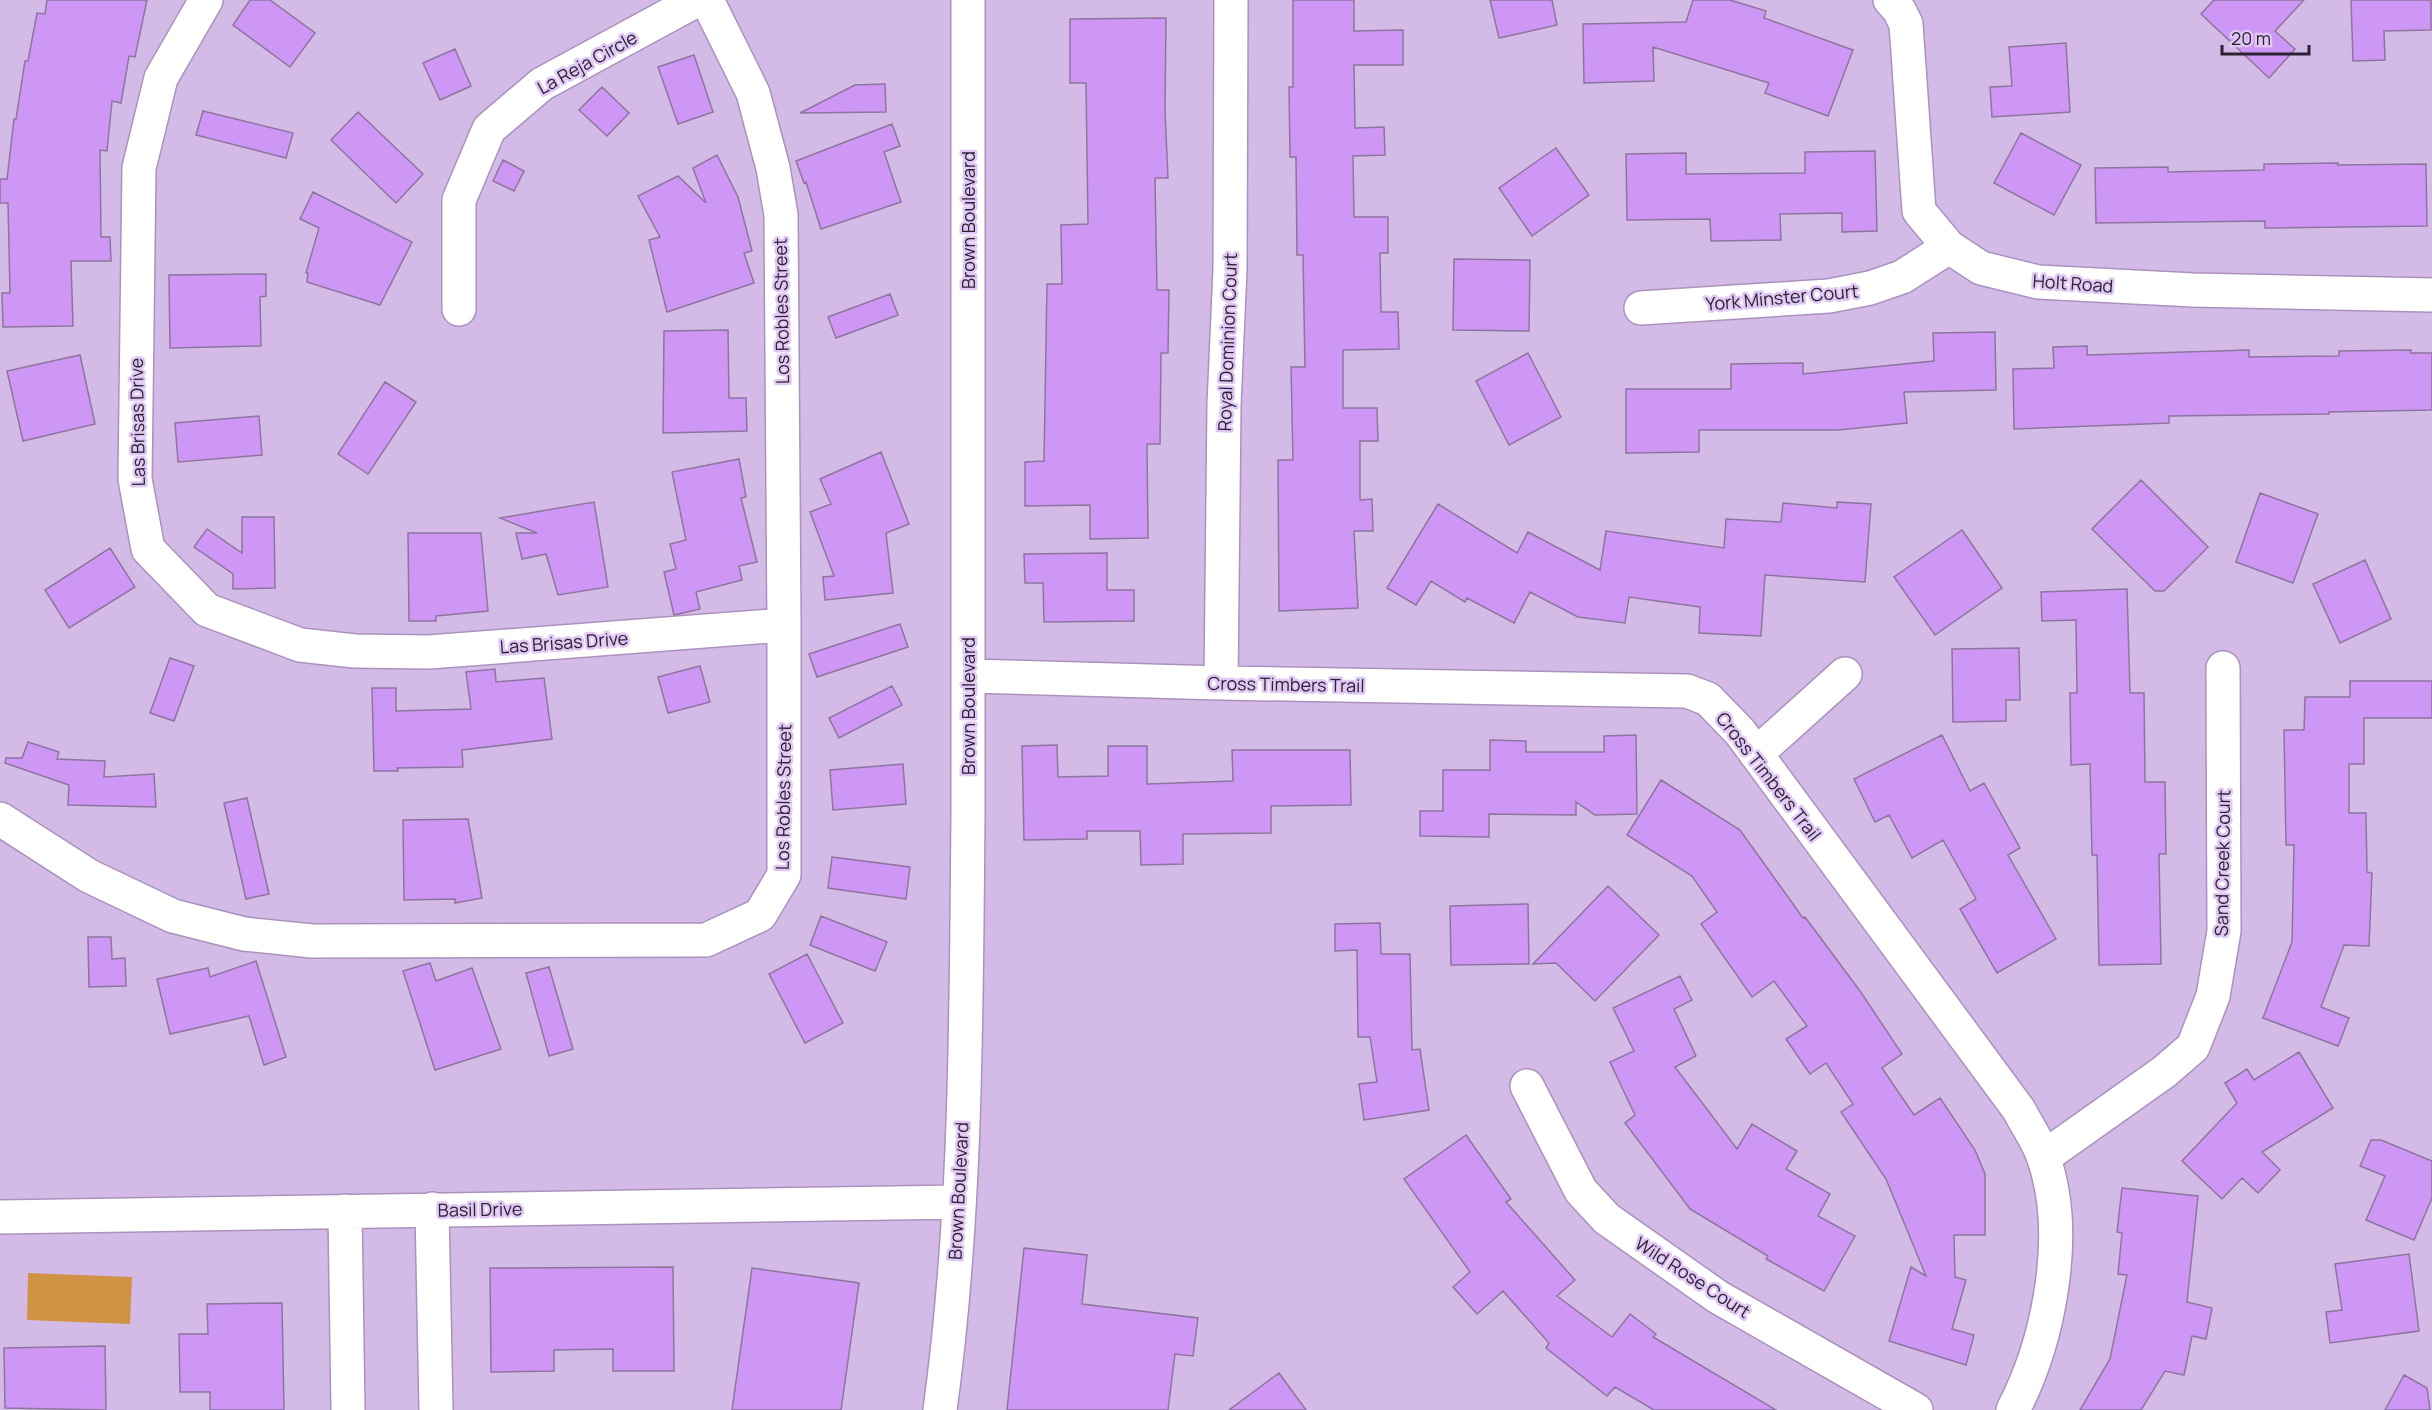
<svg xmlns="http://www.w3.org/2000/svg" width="2432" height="1410" font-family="Manrope,sans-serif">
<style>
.green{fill:#d09343}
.building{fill:#ce97f5;stroke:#8d759e;stroke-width:1.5}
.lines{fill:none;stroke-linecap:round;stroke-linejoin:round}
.minor-casing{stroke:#ab92bd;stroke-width:36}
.minor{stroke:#fff;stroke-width:33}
.labels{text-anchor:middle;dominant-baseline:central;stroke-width:5;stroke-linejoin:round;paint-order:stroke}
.street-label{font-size:18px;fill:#2c2233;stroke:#e1c8f4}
</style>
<rect width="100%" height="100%" fill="#d4bbe7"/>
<path class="green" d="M 28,1273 L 132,1277 L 130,1324 L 27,1320 Z"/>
<path class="building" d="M 47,0 L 147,0 L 135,57 L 129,56 L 121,103 L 112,101 L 107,151 L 100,150 L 101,237 L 110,237 L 111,261 L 71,261 L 73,326 L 3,327 L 2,293 L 10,293 L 8,203 L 0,203 L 0,179 L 7,179 L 14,119 L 16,119 L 25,61 L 28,61 L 37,13 L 45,14 Z
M 250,0 L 270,0 L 315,33 L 290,67 L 233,25 Z
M 1293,0 L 1354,0 L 1354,31 L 1403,30 L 1403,65 L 1354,65 L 1355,128 L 1384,127 L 1385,155 L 1353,156 L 1354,217 L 1388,217 L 1388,253 L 1380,253 L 1381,312 L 1398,312 L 1399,349 L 1343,350 L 1343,408 L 1377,408 L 1378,441 L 1360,441 L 1360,500 L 1372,499 L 1373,531 L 1354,531 L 1358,608 L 1279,611 L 1278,460 L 1293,460 L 1291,367 L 1305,367 L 1303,255 L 1297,255 L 1296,157 L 1290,157 L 1289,87 L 1293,87 Z
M 1490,0 L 1552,0 L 1557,25 L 1499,38 Z
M 1693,0 L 1730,0 L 1766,11 L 1764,18 L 1853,50 L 1828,116 L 1765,93 L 1769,83 L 1653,47 L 1654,81 L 1584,83 L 1583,24 L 1686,22 Z
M 2214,0 L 2304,0 L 2275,31 L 2295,49 L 2269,78 L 2201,14 Z
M 2351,0 L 2431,0 L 2431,30 L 2384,31 L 2385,60 L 2353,61 Z
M 1166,18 L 1165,111 L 1168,178 L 1155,178 L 1157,290 L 1169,290 L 1168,353 L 1161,353 L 1160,444 L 1147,444 L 1148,538 L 1090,539 L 1090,505 L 1025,506 L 1025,462 L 1044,461 L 1047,284 L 1062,284 L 1061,225 L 1088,224 L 1086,83 L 1070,83 L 1070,19 Z
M 2066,43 L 2070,112 L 1992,117 L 1990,87 L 2012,86 L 2009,47 Z
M 455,49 L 471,86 L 440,100 L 423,63 Z
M 694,55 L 713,112 L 678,124 L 658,67 Z
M 885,84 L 886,112 L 800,113 L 855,85 Z
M 602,87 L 629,113 L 607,136 L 579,110 Z
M 203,111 L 293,133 L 286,158 L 196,135 Z
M 358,112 L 423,174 L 396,203 L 331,140 Z
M 892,124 L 900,146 L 884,152 L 901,202 L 821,229 L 806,182 L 804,183 L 796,161 Z
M 2021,133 L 2081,165 L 2054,215 L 1994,183 Z
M 1556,148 L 1589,195 L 1532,236 L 1499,188 Z
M 1875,151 L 1877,231 L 1842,232 L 1842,213 L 1780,214 L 1781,240 L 1711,241 L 1710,219 L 1627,220 L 1626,154 L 1686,153 L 1686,174 L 1805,173 L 1805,152 Z
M 717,155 L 738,197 L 752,251 L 744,253 L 754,283 L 667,312 L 649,240 L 660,237 L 638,196 L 678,176 L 706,203 L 693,168 Z
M 503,160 L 524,171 L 514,191 L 493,181 Z
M 2338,163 L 2338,165 L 2426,164 L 2427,226 L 2265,228 L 2265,221 L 2096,223 L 2095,168 L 2168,167 L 2168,172 L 2264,170 L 2264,164 Z
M 313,192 L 412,242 L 380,305 L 307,282 L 308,273 L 306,273 L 319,228 L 300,219 Z
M 1454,259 L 1530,260 L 1529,331 L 1453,330 Z
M 266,274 L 266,296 L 260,297 L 261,346 L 170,348 L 169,275 Z
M 890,294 L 898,315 L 836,338 L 828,317 Z
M 728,330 L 729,398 L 746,398 L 747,431 L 663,433 L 664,331 Z
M 1995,332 L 1996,390 L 1904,392 L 1907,423 L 1838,430 L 1699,430 L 1699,452 L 1626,453 L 1626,389 L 1731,389 L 1731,364 L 1803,363 L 1803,374 L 1934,361 L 1933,333 Z
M 2087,346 L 2087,355 L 2249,350 L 2249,357 L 2339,356 L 2339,351 L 2411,350 L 2411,353 L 2432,353 L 2432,410 L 2329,412 L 2329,414 L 2169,416 L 2169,423 L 2014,429 L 2013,369 L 2054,368 L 2053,347 Z
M 1528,353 L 1561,417 L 1509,445 L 1476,381 Z
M 80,355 L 95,424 L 23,441 L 7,371 Z
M 385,382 L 416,402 L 368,474 L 338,454 Z
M 259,416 L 262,455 L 178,462 L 175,423 Z
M 881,452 L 909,524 L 886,533 L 893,593 L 825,600 L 823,577 L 834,576 L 810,512 L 831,504 L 820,479 Z
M 739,459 L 746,497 L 741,498 L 757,562 L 739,566 L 742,580 L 696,592 L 700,609 L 674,615 L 664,572 L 676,569 L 670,544 L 686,540 L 672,472 Z
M 2141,480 L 2208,547 L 2164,591 L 2155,591 L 2092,529 Z
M 2260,493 L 2318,514 L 2293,583 L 2236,562 Z
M 594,502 L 608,587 L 558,595 L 546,554 L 522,559 L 516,533 L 537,533 L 500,518 Z
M 1837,502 L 1871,504 L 1865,582 L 1765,575 L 1761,636 L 1699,633 L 1700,607 L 1629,597 L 1625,623 L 1578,617 L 1530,592 L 1514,623 L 1467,598 L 1465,602 L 1431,581 L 1416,605 L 1387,588 L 1438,504 L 1517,553 L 1528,532 L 1600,570 L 1606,531 L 1724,548 L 1726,519 L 1781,522 L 1783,503 L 1837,508 Z
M 242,517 L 274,517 L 275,588 L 233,589 L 233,574 L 194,547 L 207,529 L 242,553 Z
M 1962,530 L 2002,588 L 1935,635 L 1894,577 Z
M 408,533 L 481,533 L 488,611 L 436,616 L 436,621 L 409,621 Z
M 110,548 L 135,587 L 69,628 L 45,590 Z
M 1107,553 L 1107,590 L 1134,590 L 1134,621 L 1044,622 L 1043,583 L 1025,583 L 1024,554 Z
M 2365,560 L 2391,619 L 2340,643 L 2313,584 Z
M 2127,589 L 2130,693 L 2144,693 L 2145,782 L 2165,782 L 2166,854 L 2159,854 L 2161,964 L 2099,965 L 2097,855 L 2092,855 L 2090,764 L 2071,765 L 2070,693 L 2077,693 L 2076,620 L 2042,621 L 2041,592 Z
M 900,624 L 908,647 L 817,677 L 809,654 Z
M 2019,648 L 2020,700 L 2006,700 L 2006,721 L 1953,722 L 1952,649 Z
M 170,658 L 194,666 L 174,721 L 150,713 Z
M 700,666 L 710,702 L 668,713 L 658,677 Z
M 495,669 L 496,682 L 544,678 L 552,739 L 462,750 L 463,767 L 397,768 L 398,771 L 374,771 L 372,688 L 396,688 L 396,711 L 471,709 L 466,672 Z
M 2350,681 L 2432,681 L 2432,718 L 2364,718 L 2364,764 L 2349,764 L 2349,813 L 2366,813 L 2367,872 L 2372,873 L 2369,946 L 2344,945 L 2321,1007 L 2349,1018 L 2338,1046 L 2263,1018 L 2292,942 L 2294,845 L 2286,845 L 2284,730 L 2304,730 L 2305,697 L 2350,697 Z
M 892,686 L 902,705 L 839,738 L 829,718 Z
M 1636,735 L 1637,814 L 1595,815 L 1576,802 L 1576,815 L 1489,814 L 1489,837 L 1420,836 L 1420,811 L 1443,811 L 1443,770 L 1490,770 L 1490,740 L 1526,741 L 1526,752 L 1604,752 L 1604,736 Z
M 1942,735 L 1970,791 L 1984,783 L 2020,848 L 2008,855 L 2056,939 L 1997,973 L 1960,909 L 1976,899 L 1943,840 L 1912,858 L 1889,815 L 1875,822 L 1854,779 Z
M 28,742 L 59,752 L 57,759 L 105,761 L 104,777 L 154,774 L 156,807 L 68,805 L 69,785 L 5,763 L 6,758 L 22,758 Z
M 1057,745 L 1058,777 L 1108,776 L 1108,746 L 1147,746 L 1147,784 L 1233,781 L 1232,750 L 1350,750 L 1351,805 L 1271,806 L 1271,833 L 1183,834 L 1183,864 L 1141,865 L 1140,831 L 1087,831 L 1087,839 L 1024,840 L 1022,746 Z
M 903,764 L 906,804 L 833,810 L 830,770 Z
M 1661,780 L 1740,830 L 1803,918 L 1805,917 L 1860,991 L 1902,1054 L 1882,1068 L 1914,1115 L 1940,1098 L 1975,1150 L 1985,1174 L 1985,1235 L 1954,1235 L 1955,1277 L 1966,1280 L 1952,1329 L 1974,1335 L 1966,1365 L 1889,1341 L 1911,1267 L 1926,1276 L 1886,1179 L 1841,1112 L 1853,1104 L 1826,1063 L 1810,1074 L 1786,1039 L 1807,1026 L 1774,981 L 1752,997 L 1701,924 L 1717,912 L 1692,876 L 1627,835 Z
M 247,798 L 269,894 L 246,899 L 224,803 Z
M 468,819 L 482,898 L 455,903 L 455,899 L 404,900 L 403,820 Z
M 832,857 L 910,867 L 906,899 L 828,888 Z
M 1608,886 L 1659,935 L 1595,1001 L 1556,963 L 1533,964 Z
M 1528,904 L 1529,964 L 1451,965 L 1450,906 Z
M 821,916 L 887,942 L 875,971 L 810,945 Z
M 1380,923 L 1381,954 L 1410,954 L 1412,1050 L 1420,1049 L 1429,1110 L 1364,1120 L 1359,1084 L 1377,1082 L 1370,1037 L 1358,1037 L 1357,950 L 1335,951 L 1335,924 Z
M 88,937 L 111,937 L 112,959 L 125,958 L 126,986 L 89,987 Z
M 807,954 L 843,1023 L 805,1043 L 769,974 Z
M 256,961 L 286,1057 L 264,1065 L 249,1016 L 170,1034 L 157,979 L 208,968 L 210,977 Z
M 430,963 L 436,981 L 472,968 L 501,1049 L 435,1070 L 403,971 Z
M 549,967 L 573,1049 L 549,1056 L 526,973 Z
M 1680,976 L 1692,1000 L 1674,1009 L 1696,1056 L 1675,1067 L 1737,1149 L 1752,1124 L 1797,1151 L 1786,1169 L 1830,1194 L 1818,1216 L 1855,1236 L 1824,1291 L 1766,1259 L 1768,1256 L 1690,1209 L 1625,1123 L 1635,1115 L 1610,1062 L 1634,1051 L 1613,1008 Z
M 2299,1052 L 2333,1108 L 2262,1152 L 2280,1170 L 2258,1193 L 2242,1178 L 2222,1199 L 2182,1161 L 2237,1103 L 2225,1083 L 2247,1069 L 2254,1080 Z
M 1466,1135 L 1511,1199 L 1506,1202 L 1575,1280 L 1557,1296 L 1612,1337 L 1630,1314 L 1656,1334 L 1653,1337 L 1776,1410 L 1654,1410 L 1615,1387 L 1607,1396 L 1546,1348 L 1549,1343 L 1503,1291 L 1477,1314 L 1453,1287 L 1470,1272 L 1404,1179 Z
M 2371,1140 L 2381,1140 L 2432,1161 L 2432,1198 L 2414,1240 L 2366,1220 L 2385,1176 L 2360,1166 Z
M 2122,1188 L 2198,1196 L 2187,1302 L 2212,1308 L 2206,1339 L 2192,1336 L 2184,1375 L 2165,1371 L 2141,1410 L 2080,1410 L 2110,1359 L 2127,1275 L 2118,1274 L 2122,1233 L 2117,1232 Z
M 1024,1248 L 1087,1255 L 1082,1304 L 1198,1318 L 1193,1356 L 1175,1354 L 1168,1410 L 1007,1410 Z
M 2409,1254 L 2419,1331 L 2330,1343 L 2326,1312 L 2342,1310 L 2335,1264 Z
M 673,1267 L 674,1371 L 613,1371 L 613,1349 L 554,1350 L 554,1371 L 491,1372 L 490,1268 Z
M 752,1268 L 859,1283 L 841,1410 L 732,1410 Z
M 282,1303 L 284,1410 L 210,1410 L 210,1392 L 180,1392 L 179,1334 L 208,1334 L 207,1304 Z
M 105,1346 L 106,1410 L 5,1408 L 4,1348 Z
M 1279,1373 L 1306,1410 L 1229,1410 Z
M 2404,1375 L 2427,1388 L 2430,1410 L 2385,1410 Z"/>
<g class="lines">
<g class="minor-casing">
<path id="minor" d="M 206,0 L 161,78 L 139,168 L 135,479 L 148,549 L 207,610 L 300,645 L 355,651 L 429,652 L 784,625
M 1890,0 L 1899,10 L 1906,24 L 1919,211 L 1949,247 L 1981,268 L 2038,282 L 2193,290 L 2432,295
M 1641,308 L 1829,296 L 1870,288 L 1902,277 L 1949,247
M 459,309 L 459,200 L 489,129 L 542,84 L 697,0
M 969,676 L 1221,683 L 1687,691 L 1708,699 L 1740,732 L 2019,1110 C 2027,1126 2039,1142 2044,1159 C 2070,1235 2049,1341 2013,1410
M 1221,683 L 1224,405 L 1230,269 L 1231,0
M 1756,754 L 1845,674
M 0,819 L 89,876 L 173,916 L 244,934 L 312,941 L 706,940 L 760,915 L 784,875 L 784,625 L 781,215 L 773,168 L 753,93 L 707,0
M 1527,1086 L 1581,1191 L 1607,1219 L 1718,1297 L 1916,1410
M 2044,1157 L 2164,1072 L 2193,1047 L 2213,996 L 2224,931 L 2223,668
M 432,1209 L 436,1410
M 345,1211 L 348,1410
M 0,1217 L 959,1202
M 940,1410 C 967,1213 966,1014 968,815 C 970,544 969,272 968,0"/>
</g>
<use href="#minor" class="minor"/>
</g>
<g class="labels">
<g class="street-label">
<text transform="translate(587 62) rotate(-29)">La Reja Circle</text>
<text transform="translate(968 220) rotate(-90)">Brown Boulevard</text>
<text transform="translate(2073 283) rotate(4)">Holt Road</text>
<text transform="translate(1782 297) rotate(-5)">York Minster Court</text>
<text transform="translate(781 311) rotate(-91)">Los Robles Street</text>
<text transform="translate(1227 342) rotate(-88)">Royal Dominion Court</text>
<text transform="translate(137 422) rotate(-91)">Las Brisas Drive</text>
<text transform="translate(564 642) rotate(-4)">Las Brisas Drive</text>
<text transform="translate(1286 684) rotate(1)">Cross Timbers Trail</text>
<text transform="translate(968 706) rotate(-90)">Brown Boulevard</text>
<text transform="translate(1769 776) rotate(52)">Cross Timbers Trail</text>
<text transform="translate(783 797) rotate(-89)">Los Robles Street</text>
<text transform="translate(2222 863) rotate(-89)">Sand Creek Court</text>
<text transform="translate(958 1191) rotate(-87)">Brown Boulevard</text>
<text transform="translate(480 1209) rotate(-1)">Basil Drive</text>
<text transform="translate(1693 1277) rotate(33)">Wild Rose Court</text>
</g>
</g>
<path d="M2222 45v9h87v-9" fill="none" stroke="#2c2233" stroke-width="3"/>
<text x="2231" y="45" font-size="18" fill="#2c2233" stroke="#e1c8f4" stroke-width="4.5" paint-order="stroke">20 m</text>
</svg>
